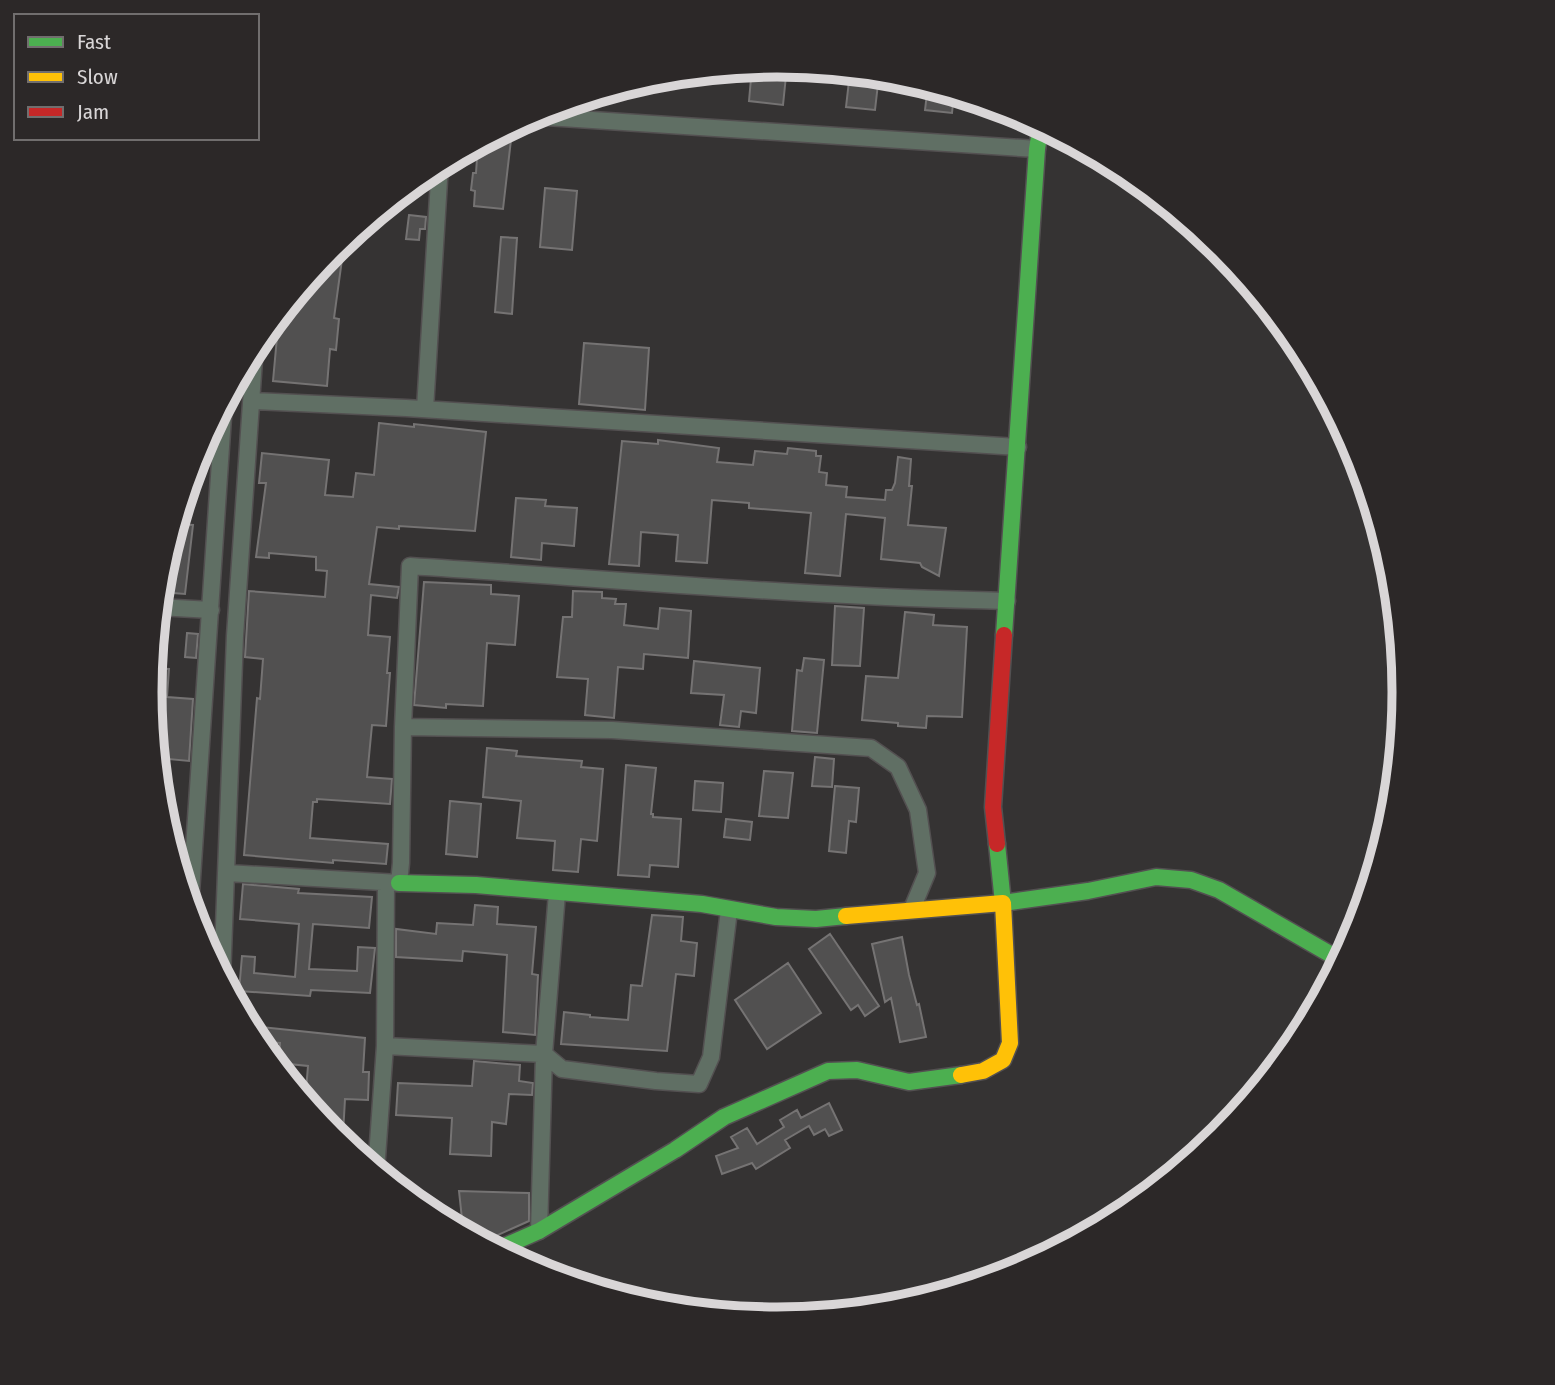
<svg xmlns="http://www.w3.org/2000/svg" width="1555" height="1385" font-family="'Fira Sans Condensed',sans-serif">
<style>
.building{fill:#515050;stroke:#757373;stroke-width:2}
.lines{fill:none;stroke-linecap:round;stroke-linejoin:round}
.street-casing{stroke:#535051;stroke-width:19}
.fast-casing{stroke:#535051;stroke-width:19}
.slow-casing{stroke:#535051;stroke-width:19}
.jam-casing{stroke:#535051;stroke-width:19}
.street{stroke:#606f64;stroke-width:16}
.fast{stroke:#4caf50;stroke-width:16}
.slow{stroke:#ffc107;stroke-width:16}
.jam{stroke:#c62828;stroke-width:16}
.rim{fill:none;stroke:#d9d6d7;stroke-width:9}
</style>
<rect width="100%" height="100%" fill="#353333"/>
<path class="building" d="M 778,65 L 787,66 L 783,105 L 749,101 L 752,67 Z
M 850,72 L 879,75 L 875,110 L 846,107 Z
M 928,85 L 954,93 L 952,113 L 925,110 Z
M 504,130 L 512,131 L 503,209 L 474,206 L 475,191 L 471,190 L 473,173 L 476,173 L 478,144 Z
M 545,188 L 577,191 L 572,250 L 540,247 Z
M 409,215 L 426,217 L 425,229 L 420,229 L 419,240 L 406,239 Z
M 501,237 L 517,238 L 512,314 L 495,312 Z
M 332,251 L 343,252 L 334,318 L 339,319 L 336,350 L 330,349 L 327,386 L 273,381 L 279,315 Z
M 584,343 L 649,348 L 645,410 L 579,404 Z
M 379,423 L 414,427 L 414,424 L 486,432 L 475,531 L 399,526 L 399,529 L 377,527 L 369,584 L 399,587 L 397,598 L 371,595 L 368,635 L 390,637 L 387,673 L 390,673 L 386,726 L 372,725 L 367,777 L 392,779 L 390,804 L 317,799 L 317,802 L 313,802 L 310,838 L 388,844 L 386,864 L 333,860 L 333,863 L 244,855 L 257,698 L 260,699 L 263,659 L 245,657 L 249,591 L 325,597 L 327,571 L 316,570 L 316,557 L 269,553 L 269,558 L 256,557 L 266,483 L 259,483 L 262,453 L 329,460 L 325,495 L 353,497 L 356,473 L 374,475 Z
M 658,440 L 719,448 L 717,462 L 753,465 L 755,451 L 787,454 L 788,448 L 816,451 L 816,456 L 821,456 L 819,472 L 827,473 L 826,485 L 847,487 L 846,497 L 885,500 L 886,490 L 892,490 L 895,483 L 898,457 L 911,459 L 909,486 L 912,486 L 908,525 L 946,528 L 939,576 L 922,567 L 920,563 L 881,559 L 885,518 L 846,514 L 840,576 L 805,573 L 811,513 L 749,508 L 749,503 L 712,500 L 707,563 L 676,561 L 678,535 L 641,532 L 639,566 L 609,564 L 622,441 L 658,444 Z
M 516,498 L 546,500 L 545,506 L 577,508 L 574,546 L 542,543 L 541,560 L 511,557 Z
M 176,524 L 193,525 L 185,594 L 160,592 L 162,570 Z
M 424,582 L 491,585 L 491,594 L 519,596 L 515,645 L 487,643 L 483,706 L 446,704 L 446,708 L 414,705 Z
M 573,591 L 602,592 L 602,598 L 616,599 L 615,604 L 626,604 L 624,625 L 658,629 L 660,608 L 691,611 L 688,658 L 644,654 L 643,669 L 618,667 L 614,718 L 585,715 L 588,679 L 557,677 L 563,617 L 572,617 Z
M 835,606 L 864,608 L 860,666 L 832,665 Z
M 905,612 L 934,615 L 933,625 L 967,627 L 962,717 L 927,716 L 926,728 L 898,726 L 898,723 L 862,720 L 866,676 L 898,678 Z
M 187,633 L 198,634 L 196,658 L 185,657 Z
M 804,658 L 824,660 L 817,733 L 792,731 L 797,670 L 802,671 Z
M 694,661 L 760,668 L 756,713 L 741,711 L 739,727 L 720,725 L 724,695 L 691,693 Z
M 152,668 L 169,669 L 167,697 L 193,699 L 189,761 L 169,759 L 166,794 L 160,794 L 150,692 Z
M 487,748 L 517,751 L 516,756 L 582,761 L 581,767 L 603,769 L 597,841 L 581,839 L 578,872 L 553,870 L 555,841 L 517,838 L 521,801 L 483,797 Z
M 815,757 L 834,759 L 832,787 L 812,786 Z
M 626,765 L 656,768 L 651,814 L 653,814 L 653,817 L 681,819 L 678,867 L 650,865 L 649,877 L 618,875 Z
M 764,771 L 793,773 L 788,818 L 759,816 Z
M 695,781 L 723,783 L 721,812 L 693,810 Z
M 835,786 L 859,788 L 856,822 L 849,821 L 846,853 L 829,851 Z
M 450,801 L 481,804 L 477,857 L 446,854 Z
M 726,819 L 752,822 L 750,840 L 724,837 Z
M 243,884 L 299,889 L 298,893 L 372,897 L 369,928 L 313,924 L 309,969 L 357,971 L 358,947 L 375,948 L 370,993 L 311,990 L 310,996 L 239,991 L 242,956 L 255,957 L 254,973 L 295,977 L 299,924 L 240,919 Z
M 475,905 L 498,907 L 497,924 L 536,927 L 532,974 L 538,975 L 535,1035 L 503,1032 L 507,955 L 463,951 L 462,961 L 396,957 L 396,929 L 436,934 L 437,923 L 473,925 Z
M 652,915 L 683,917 L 681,941 L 697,943 L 694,976 L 676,974 L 667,1051 L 561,1044 L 564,1012 L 590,1015 L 590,1017 L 628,1020 L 631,985 L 642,986 Z
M 830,934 L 879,1006 L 865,1016 L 858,1005 L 851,1010 L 809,949 Z
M 902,937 L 909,975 L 917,1005 L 919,1004 L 926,1037 L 900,1042 L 891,998 L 885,1002 L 872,944 Z
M 788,963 L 821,1013 L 767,1049 L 735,1000 Z
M 252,1026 L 365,1038 L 363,1072 L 369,1072 L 368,1100 L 345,1099 L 343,1134 L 331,1134 L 305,1102 L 308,1066 L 279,1063 L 280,1043 L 255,1041 L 252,1034 Z
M 474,1061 L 520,1065 L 519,1081 L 533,1083 L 532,1095 L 509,1094 L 506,1124 L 492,1122 L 491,1156 L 450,1154 L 452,1118 L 396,1115 L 398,1083 L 472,1086 Z
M 829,1103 L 842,1130 L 829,1136 L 825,1129 L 814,1135 L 809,1126 L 785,1140 L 790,1148 L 756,1169 L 752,1163 L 722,1174 L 716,1156 L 738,1148 L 731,1137 L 747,1128 L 757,1144 L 784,1127 L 780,1120 L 797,1110 L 801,1118 Z
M 459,1191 L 529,1193 L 529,1221 L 491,1238 L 484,1244 L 444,1223 L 462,1219 Z"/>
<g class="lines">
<g class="street-casing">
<path id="street" d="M 531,116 L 1037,149
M 252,401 L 406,408 L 1018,447
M 425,409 L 440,164
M 158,607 L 211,610
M 403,727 L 612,730 L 871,748 L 898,767 L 918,810 L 927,873 L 912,909
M 227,873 L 399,883 L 401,863 L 403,727 L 410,566 C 609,579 808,597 1007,601
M 190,908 L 224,402
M 222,979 L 235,636 L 255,345
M 385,1046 L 544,1054 L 562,1069 L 656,1081 L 699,1084 L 711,1057 L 729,910
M 376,1171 L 385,1046 L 386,883
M 539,1231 L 544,1054 L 557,893"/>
</g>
<g class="fast-casing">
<path id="fast" d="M 1004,635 L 1037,149 L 1041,125
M 997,844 L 1003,903 L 1088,891 L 1156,877 L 1191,880 L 1219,890 L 1342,961
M 399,883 L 476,885 L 702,904 L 776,917 L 816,919 L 846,916
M 496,1250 L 539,1231 L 675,1150 L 724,1117 L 828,1071 L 857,1070 L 909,1082 L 961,1075"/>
</g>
<g class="slow-casing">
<path id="slow" d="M 846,916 L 1003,903 L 1010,1043 L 1003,1060 L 983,1071 L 961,1075"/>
</g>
<g class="jam-casing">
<path id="jam" d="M 997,844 L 993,807 L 1004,635"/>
</g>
<use href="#street" class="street"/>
<use href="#fast" class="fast"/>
<use href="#slow" class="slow"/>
<use href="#jam" class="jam"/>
</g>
<path d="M0 0H1555V1385H0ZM162 692a615 615 0 1 1 1230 0a615 615 0 1 1-1230 0Z" fill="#2c2828" fill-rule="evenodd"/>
<path class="rim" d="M162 692a615 615 0 1 1 1230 0a615 615 0 1 1-1230 0Z"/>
<rect x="14" y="14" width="245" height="126" fill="#2c2828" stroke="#716e6e" stroke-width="2"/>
<rect x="28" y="37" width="35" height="10" fill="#4caf50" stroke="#716e6e" stroke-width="2"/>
<text x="77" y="49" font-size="21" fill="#d9d6d7">Fast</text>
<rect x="28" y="72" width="35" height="10" fill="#ffc107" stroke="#716e6e" stroke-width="2"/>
<text x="77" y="84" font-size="21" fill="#d9d6d7">Slow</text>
<rect x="28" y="107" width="35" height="10" fill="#c62828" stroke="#716e6e" stroke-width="2"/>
<text x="77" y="119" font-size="21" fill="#d9d6d7">Jam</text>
</svg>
